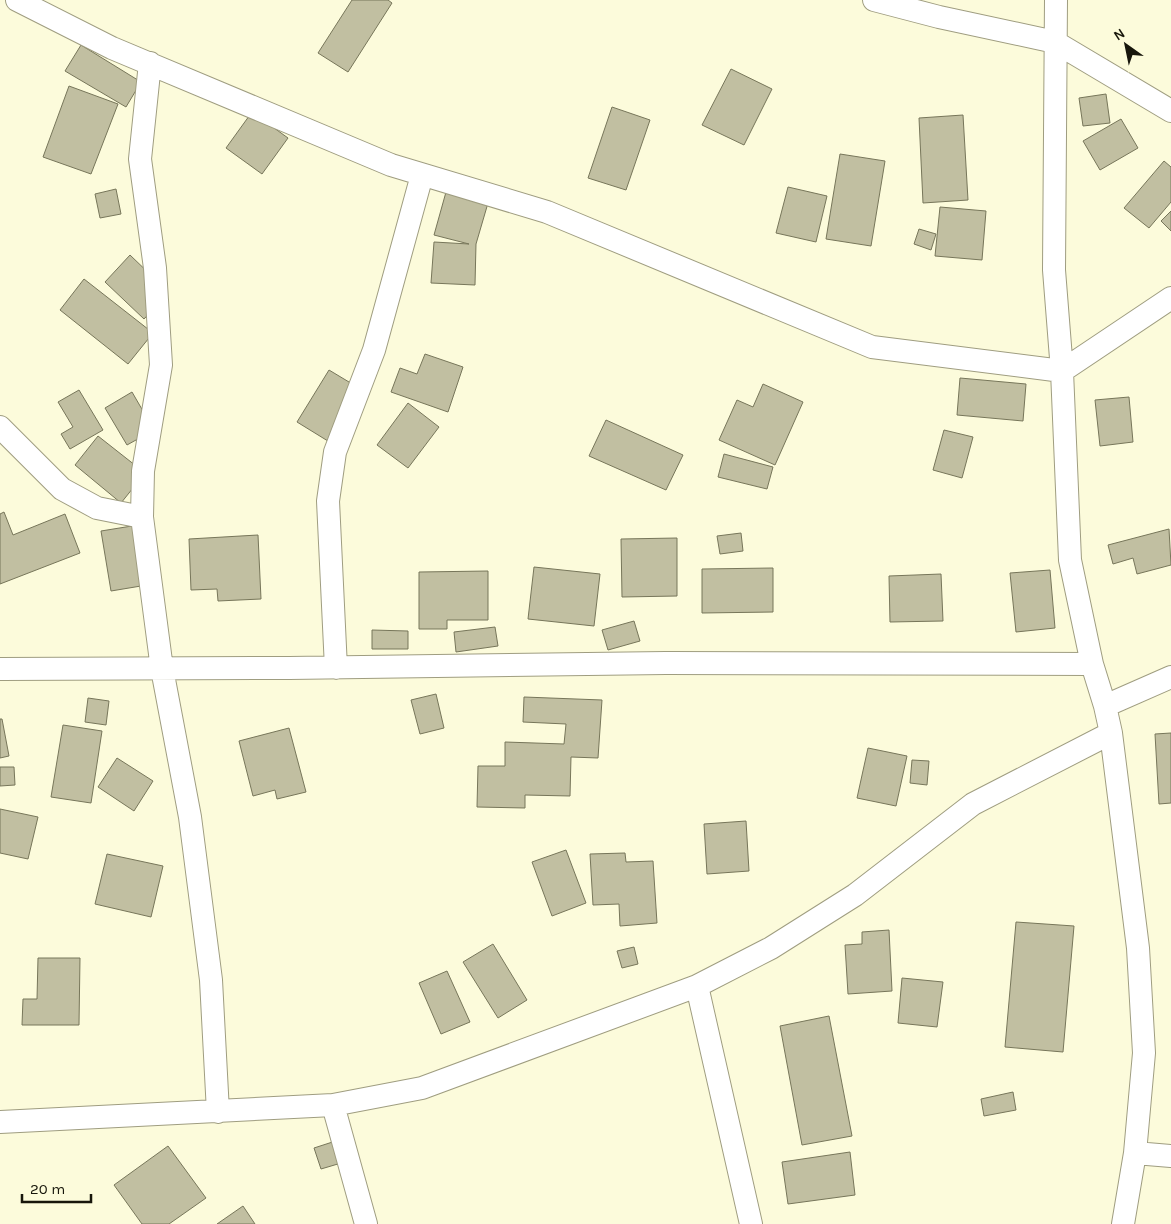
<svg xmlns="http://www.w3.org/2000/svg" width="1171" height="1224" font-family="Karla,sans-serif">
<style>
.building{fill:#c1bfa1;stroke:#77765a}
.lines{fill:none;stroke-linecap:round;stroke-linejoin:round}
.street-casing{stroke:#9f9d80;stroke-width:24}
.street{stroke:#fff;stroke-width:22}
</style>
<rect width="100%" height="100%" fill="#fcfbdb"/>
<path class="building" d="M 352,0 L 388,0 L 392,3 L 348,72 L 318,53 Z
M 81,45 L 141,82 L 126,107 L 65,71 Z
M 731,69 L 772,89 L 744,145 L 702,125 Z
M 69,86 L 118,104 L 91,174 L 43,157 Z
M 1106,94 L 1110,123 L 1083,126 L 1079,98 Z
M 612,107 L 650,120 L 626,190 L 588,178 Z
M 252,112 L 288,138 L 262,174 L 226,148 Z
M 963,115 L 968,200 L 923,203 L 919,118 Z
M 1121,119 L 1138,148 L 1100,170 L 1083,141 Z
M 840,154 L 885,161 L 871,246 L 826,239 Z
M 1164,161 L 1171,167 L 1171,202 L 1149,228 L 1124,208 Z
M 788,187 L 827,196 L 816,242 L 776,233 Z
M 116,189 L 121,214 L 100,218 L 95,194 Z
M 446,192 L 488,203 L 476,244 L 475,285 L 431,283 L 434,242 L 469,244 L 434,235 Z
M 940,207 L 986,211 L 982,260 L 935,256 Z
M 1171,211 L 1171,231 L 1161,221 Z
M 919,229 L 936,234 L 931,250 L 914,244 Z
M 130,255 L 156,280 L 160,302 L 144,319 L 105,282 Z
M 84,279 L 153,333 L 128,364 L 60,310 Z
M 425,354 L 463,367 L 448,412 L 391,392 L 400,368 L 417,374 Z
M 329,370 L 369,394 L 336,446 L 297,422 Z
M 960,378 L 1026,384 L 1023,421 L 957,415 Z
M 763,384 L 803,402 L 775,465 L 719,440 L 737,400 L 753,407 Z
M 79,390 L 103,430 L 70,449 L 61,434 L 73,427 L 58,402 Z
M 132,392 L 154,430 L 127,445 L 105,408 Z
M 1129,397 L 1133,442 L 1100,446 L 1095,400 Z
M 408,403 L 439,427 L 408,468 L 377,445 Z
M 606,420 L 683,455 L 666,490 L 589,456 Z
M 944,430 L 973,437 L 962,478 L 933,470 Z
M 98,436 L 145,473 L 121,503 L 75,465 Z
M 724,454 L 773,467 L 767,489 L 718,477 Z
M 4,512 L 13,535 L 65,514 L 80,553 L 0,584 L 0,514 Z
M 138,525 L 147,585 L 111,591 L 101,531 Z
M 1169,529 L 1171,565 L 1137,574 L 1133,558 L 1113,564 L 1108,545 Z
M 741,533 L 743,551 L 720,554 L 717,536 Z
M 258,535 L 261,599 L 218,601 L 217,589 L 191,590 L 189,539 Z
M 677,538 L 677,596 L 622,597 L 621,539 Z
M 534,567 L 600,574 L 594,626 L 528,619 Z
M 773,568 L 773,612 L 702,613 L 702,569 Z
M 1050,570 L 1055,628 L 1016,632 L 1010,573 Z
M 488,571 L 488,620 L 447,620 L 447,629 L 419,629 L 419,572 Z
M 941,574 L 943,621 L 890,622 L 889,576 Z
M 634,621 L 640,641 L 608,650 L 602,630 Z
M 495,627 L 498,646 L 456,652 L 454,632 Z
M 372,630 L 408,631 L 408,649 L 372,649 Z
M 436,694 L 444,728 L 420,734 L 411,700 Z
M 524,697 L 602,700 L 598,758 L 571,757 L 570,796 L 525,795 L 525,808 L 477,807 L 478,766 L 505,766 L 505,742 L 564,744 L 566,724 L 523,722 Z
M 88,698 L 109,701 L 106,725 L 85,722 Z
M 0,719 L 2,719 L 9,756 L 0,758 Z
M 63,725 L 102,731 L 91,803 L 51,797 Z
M 289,728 L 306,792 L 277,799 L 275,790 L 253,796 L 239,741 Z
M 1171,733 L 1171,803 L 1159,804 L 1155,734 Z
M 868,748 L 907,756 L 896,806 L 857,798 Z
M 117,758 L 153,781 L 134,811 L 98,787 Z
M 912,760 L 929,761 L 927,785 L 910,783 Z
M 0,767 L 14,767 L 15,785 L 0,786 Z
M 0,809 L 38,817 L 28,859 L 0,853 Z
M 746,821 L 749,871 L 707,874 L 704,824 Z
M 566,850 L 586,903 L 552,916 L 532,862 Z
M 625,853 L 626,862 L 653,861 L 657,923 L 620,926 L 619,904 L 593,905 L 590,854 Z
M 107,854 L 163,866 L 151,917 L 95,904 Z
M 1016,922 L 1074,926 L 1063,1052 L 1005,1047 Z
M 889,930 L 892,991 L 848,994 L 845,945 L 862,944 L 862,932 Z
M 493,944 L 527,1000 L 498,1018 L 463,962 Z
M 634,947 L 638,964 L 622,968 L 617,951 Z
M 38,958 L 80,958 L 79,1025 L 22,1025 L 23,999 L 37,999 Z
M 447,971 L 470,1022 L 441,1034 L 419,983 Z
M 902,978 L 943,982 L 937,1027 L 898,1023 Z
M 829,1016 L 852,1136 L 802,1145 L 780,1026 Z
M 1013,1092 L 1016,1110 L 984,1116 L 981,1099 Z
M 351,1136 L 358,1158 L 321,1169 L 314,1148 Z
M 168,1146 L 206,1198 L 169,1224 L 142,1224 L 114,1185 Z
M 850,1152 L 855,1195 L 788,1204 L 782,1162 Z
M 243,1206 L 255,1224 L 217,1224 Z"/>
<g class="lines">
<g class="street-casing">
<path id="street" d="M 17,0 L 112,48 L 391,165 L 547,212 L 872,347 L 1062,371 L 1171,298
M 874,0 L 939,17 L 1055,42 L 1171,111
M 1056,0 L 1054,270 L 1062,371 L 1070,560 L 1092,664 L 1105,706 L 1111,733 L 1138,948 L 1144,1053 L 1135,1153 L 1123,1224
M 150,63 L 140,159 L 155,268 L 161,365 L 143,471 L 142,517 L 162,669 L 190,817 L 211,980 L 218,1112
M 0,427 L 62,489 L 97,508 L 142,517
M 336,668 L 328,501 L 335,452 L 374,350 L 422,175
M 0,669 L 289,668 L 666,663 L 1092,664
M 1105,706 L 1171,677
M 697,986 L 751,1224
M 333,1105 L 366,1224
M 0,1122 L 333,1105 L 422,1088 L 697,986 L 771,948 L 855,895 L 973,804 L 1111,733
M 1135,1153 L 1171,1156"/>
</g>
<use href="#street" class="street"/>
</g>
<g transform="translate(1126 45) rotate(327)" stroke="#fcfbdb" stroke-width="4" paint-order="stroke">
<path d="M0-4L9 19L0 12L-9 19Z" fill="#17160b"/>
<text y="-8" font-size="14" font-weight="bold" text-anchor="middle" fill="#17160b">N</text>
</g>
<path d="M22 1194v8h69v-8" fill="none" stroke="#17160b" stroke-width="2.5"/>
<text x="30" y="1194" font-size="15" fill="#17160b" stroke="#fcfbdb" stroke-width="4" paint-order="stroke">20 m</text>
</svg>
